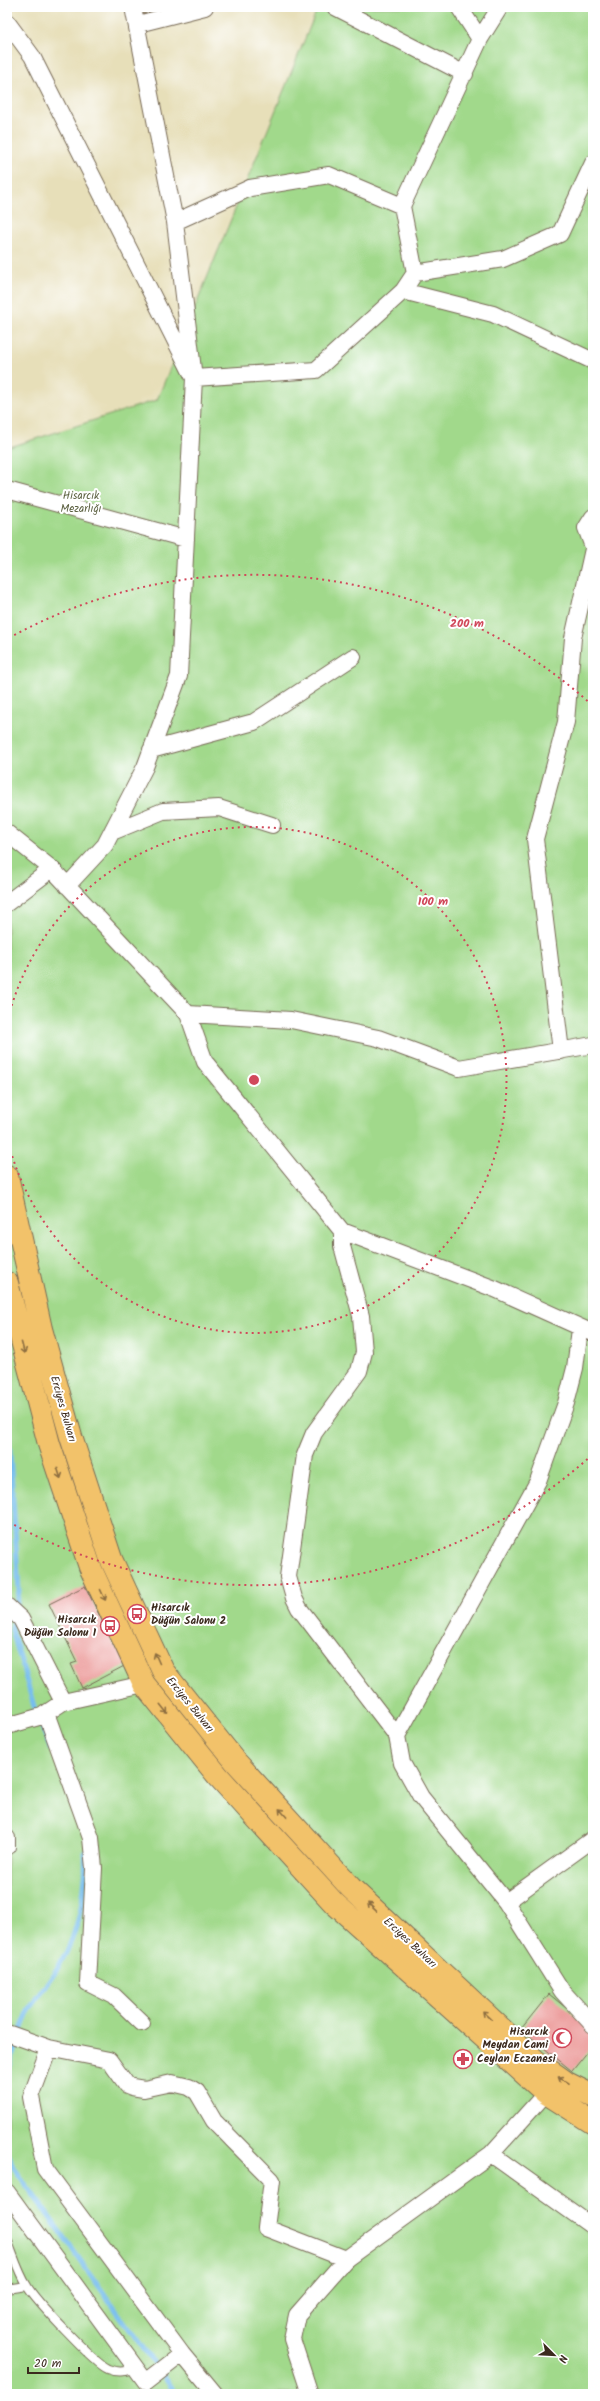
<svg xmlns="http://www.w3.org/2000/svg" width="600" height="2401" font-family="Kalam,sans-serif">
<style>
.green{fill:#a1d98b;stroke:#6e8254}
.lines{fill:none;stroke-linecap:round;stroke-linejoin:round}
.stream{stroke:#76bdee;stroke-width:5}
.building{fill:#ea9291}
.lane-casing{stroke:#776954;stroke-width:10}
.street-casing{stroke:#776954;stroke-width:18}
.highway-casing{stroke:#776954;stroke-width:24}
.lane{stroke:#fff;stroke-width:8}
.street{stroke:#fff;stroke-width:16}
.highway{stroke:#f2c26a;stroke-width:22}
.oneway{stroke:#8d6e40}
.ring{fill:none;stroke:#d1495b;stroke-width:2;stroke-dasharray:2 4}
.labels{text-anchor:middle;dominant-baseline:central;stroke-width:4;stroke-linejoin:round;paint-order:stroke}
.park-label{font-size:11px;fill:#5a5f3f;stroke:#fff}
.street-label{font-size:11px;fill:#3b2a1e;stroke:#fff}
.poi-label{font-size:11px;font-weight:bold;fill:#3b2a1e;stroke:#fff;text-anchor:start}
.centre{fill:#d1495b;stroke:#fff;stroke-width:2}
.ring-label{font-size:12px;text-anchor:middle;font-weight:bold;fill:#d1495b;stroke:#fff;stroke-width:4;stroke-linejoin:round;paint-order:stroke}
</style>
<rect width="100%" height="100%" fill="#fff"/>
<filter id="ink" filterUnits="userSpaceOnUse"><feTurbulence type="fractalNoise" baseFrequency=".025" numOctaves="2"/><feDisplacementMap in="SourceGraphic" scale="8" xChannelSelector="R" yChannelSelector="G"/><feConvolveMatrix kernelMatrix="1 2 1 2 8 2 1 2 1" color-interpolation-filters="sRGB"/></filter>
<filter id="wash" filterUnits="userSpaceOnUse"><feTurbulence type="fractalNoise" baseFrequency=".012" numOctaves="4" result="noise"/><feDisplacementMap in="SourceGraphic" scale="16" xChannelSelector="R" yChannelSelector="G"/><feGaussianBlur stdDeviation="0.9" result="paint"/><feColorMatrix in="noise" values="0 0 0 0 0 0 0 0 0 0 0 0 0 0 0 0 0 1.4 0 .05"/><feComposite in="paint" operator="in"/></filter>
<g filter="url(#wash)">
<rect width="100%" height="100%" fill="#e7dfb9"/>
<path class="green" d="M 318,7 L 593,7 L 593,2394 L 7,2394 L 7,448 L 157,400 Z"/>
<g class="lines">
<path class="stream" d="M 7,1409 L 19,1591 L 12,1630 L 35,1710 L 50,1747
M 7,2076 C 13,2053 20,2028 31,2007 C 39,1992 51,1979 60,1964 C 79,1932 87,1890 85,1852
M 7,2150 L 12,2165 L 176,2394"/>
</g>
<g id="blocks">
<path class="building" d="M 85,1586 L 113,1643 L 130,1663 L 82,1688 L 71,1664 L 77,1662 L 49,1604 Z
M 549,1994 L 593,2030 L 593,2045 L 572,2071 L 521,2029 Z"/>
</g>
</g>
<g filter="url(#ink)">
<use href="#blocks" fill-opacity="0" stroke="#776954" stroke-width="1"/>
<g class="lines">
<g class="lane-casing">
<path id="lane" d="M 7,2239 C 13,2254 18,2272 27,2286 C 35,2300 95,2364 108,2369 C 117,2373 125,2372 134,2369
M 7,2289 L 27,2286"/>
</g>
<g class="street-casing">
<path id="street" d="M 335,7 L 465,74
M 459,7 L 480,39
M 7,22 L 32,56 L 194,378 L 316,370 L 403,291 L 415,273 L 503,259 L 560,234 L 593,163
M 138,24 L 205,7
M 175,222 L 250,188 L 329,175 L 402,206
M 415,273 L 402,206 L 480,39 L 500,7
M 403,291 L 493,314 L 593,361
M 7,490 L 186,539
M 593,517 L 586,528 L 593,547
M 151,750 L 254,722 L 353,657
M 112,832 L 163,811 L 219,808 L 272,825
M 7,833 L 52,869 L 188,1014 L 205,1062 L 342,1231 L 495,1289 L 593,1333
M 67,886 L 105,845 L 145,767 L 179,676 L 194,378 L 175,222 L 133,7
M 7,903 L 52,869
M 188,1014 L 291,1020 L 378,1038 L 459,1068 L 593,1045
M 561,1051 L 535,839 L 566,722 L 573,638 L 593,549
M 342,1231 L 342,1246 L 361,1316 L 364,1352 L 359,1371 L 314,1433 L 305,1455 L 288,1577 L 294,1598 L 299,1608 L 397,1736 L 402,1763 L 421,1797 L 506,1902 L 562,1991 L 593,2025
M 7,1606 L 21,1619 L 63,1702
M 46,1713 L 91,1838 L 94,1868 L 88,1983 L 114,1996 L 142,2023
M 7,1726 L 42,1716 L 63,1702 L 144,1684
M 397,1736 L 538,1481 L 566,1403 L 575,1368 L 580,1329
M 7,1838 L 7,1847
M 506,1902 L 593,1839
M 7,2033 L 49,2048 L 31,2097 L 45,2169 L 182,2354 L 215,2394
M 49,2048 L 109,2060 L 127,2085 L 132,2087 L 144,2089 L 172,2083 L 189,2087 L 197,2092 L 214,2121 L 272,2180 L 266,2228 L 346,2259
M 491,2154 L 593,2227
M 7,2192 L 146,2382 L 182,2354
M 310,2394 L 292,2339 L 297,2315 L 346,2259 L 491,2154 L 546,2093"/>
</g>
<g class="highway-casing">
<path id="highway" d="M 7,1176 L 41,1329 L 71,1437 L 111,1559 L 163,1671 L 236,1762 L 351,1888 L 536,2061 L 567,2083 L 593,2096
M 7,1283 L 49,1444 L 90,1567 L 144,1684 L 218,1776 L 334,1903 L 546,2093 L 593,2123"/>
</g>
<use href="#lane" class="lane"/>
<use href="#street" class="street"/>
<use href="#highway" class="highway"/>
</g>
<defs><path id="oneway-shaft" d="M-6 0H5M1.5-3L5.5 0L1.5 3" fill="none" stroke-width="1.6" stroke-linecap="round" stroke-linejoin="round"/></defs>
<g class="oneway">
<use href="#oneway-shaft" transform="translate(23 1348) rotate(75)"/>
<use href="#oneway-shaft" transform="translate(59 1473) rotate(72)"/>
<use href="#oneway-shaft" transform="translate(103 1595) rotate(65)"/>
<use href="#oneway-shaft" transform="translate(157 1658) rotate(-114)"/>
<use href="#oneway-shaft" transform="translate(164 1709) rotate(51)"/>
<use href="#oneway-shaft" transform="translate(283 1813) rotate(-132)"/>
<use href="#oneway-shaft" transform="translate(372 1907) rotate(-137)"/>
<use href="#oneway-shaft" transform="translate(487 2015) rotate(-137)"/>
<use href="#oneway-shaft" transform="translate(563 2080) rotate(-147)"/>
</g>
</g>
<g class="ring">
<path d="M7 1023A253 253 0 1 1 7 1137"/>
<path d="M592 1455A505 505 0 0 1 9 1522M9 638A505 505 0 0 1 592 705"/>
</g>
<defs>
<g id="bus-ring" transform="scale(1)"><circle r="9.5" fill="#fff" stroke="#d1495b" stroke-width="1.5"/><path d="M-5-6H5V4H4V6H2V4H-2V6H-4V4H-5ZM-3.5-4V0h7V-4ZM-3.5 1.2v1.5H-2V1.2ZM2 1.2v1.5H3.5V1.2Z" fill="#d1495b"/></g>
<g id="mosque-ring" transform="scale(1)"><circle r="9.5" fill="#fff" stroke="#d1495b" stroke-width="1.5"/><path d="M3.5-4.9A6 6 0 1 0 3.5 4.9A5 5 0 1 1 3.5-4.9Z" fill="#d1495b"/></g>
<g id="pharmacy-ring" transform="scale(1)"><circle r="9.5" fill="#fff" stroke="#d1495b" stroke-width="1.5"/><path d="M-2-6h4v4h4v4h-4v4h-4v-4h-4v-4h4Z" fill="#d1495b"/></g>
</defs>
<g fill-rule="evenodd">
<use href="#bus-ring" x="137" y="1614"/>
<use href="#bus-ring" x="110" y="1626"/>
<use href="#mosque-ring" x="562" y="2038"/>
<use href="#pharmacy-ring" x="463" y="2059"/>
</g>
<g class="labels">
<g class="park-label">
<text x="81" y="496">Hisarcık<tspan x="81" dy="13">Mezarlığı</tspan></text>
</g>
<g class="street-label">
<text transform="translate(63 1409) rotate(74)">Erciyes Bulvarı</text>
<text transform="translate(190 1705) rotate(51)">Erciyes Bulvarı</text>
<text transform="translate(410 1943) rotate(43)">Erciyes Bulvarı</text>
</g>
<g class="poi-label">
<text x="151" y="1608">Hisarcık<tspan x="151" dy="13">Düğün Salonu 2</tspan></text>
<text x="96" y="1620" text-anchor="end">Hisarcık<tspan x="96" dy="13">Düğün Salonu 1</tspan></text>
<text x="548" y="2032" text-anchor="end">Hisarcık<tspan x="548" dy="13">Meydan Cami</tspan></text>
<text x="477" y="2059">Ceylan Eczanesi</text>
</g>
</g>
<circle cx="254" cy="1080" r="6" class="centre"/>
<g class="ring-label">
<text x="467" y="627">200 m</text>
<text x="433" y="905">100 m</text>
</g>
<rect width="600" height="2401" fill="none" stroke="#fff" stroke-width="24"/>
<g transform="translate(554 2355) rotate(114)" stroke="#ffffff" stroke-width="3" paint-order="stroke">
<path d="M0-3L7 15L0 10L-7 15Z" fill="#3b2a1e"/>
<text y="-6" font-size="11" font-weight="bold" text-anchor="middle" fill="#3b2a1e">N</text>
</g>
<path d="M28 2367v6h51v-6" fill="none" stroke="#3b2a1e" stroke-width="2"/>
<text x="34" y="2367" font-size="12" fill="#3b2a1e" stroke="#ffffff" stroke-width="3" paint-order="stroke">20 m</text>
</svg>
